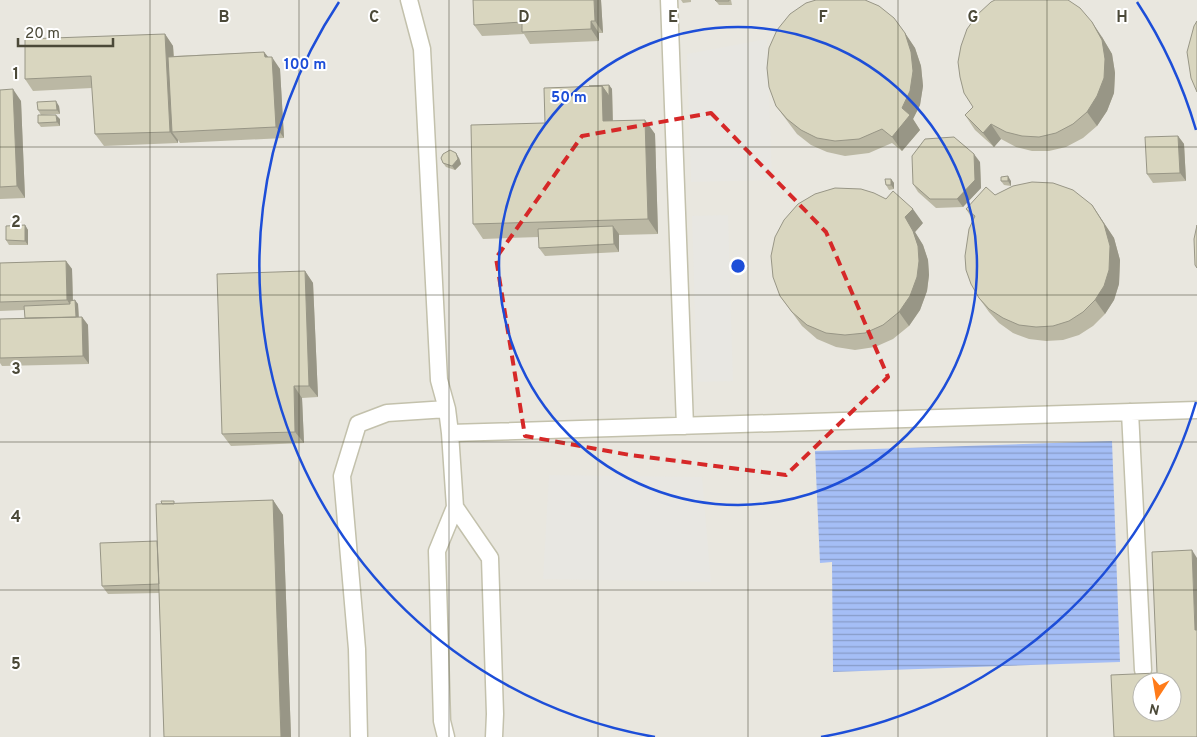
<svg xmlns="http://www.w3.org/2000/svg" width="1197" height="737" font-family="Overpass,sans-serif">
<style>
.industrial{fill:#e9e7df;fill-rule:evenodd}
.parking{fill:#e8e7e2}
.water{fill:url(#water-rules)}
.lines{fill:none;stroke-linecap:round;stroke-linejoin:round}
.lane-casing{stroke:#c3c1ac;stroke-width:19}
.lane{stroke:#fff;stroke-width:16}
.wall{fill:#bbb8a4}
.shaded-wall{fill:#989686}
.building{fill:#d9d6bf;stroke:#989686;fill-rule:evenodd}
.marked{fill:none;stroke:#d62828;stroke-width:4;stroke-dasharray:10 6;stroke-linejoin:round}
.grid{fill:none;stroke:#4b4938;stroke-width:1;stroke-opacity:0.55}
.ring{fill:none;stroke:#1d4ed8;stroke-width:2.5}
.grid-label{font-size:16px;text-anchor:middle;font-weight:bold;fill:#4b4938;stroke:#fff;stroke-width:4;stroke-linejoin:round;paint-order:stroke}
.centre{fill:#1d4ed8;stroke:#fff;stroke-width:2.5}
.ring-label{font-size:15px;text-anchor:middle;font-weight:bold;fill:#1d4ed8;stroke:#fff;stroke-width:4;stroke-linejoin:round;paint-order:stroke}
</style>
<defs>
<pattern id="water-rules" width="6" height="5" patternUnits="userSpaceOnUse" patternTransform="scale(1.25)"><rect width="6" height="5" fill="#a5bef6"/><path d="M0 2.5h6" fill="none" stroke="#889cc8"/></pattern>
</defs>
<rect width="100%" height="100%" fill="#f6f6eb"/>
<path class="industrial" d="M 0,0 L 1197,0 L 1197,737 L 0,737 ZM 1142,682 L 1172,682 L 1172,712 L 1142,712 Z"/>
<path class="parking" d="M 767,39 L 772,180 L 691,182 L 687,54 Z
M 728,215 L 733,381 L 697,382 L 692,216 Z
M 549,475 L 702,477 L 711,582 L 543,579 Z"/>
<path class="water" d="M 1112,441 L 1120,662 L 833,672 L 832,562 L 820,563 L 815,451 Z"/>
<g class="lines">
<g class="lane-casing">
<path id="lane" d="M 409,0 L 422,49 L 439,380 L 447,409 L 450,433
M 669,0 L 685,426
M 1130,412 L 1143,670
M 455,507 L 490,558 L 495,714 L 494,737
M 359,737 L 357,649 L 342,476 L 358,424 L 387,413 L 447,409
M 446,737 L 442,721 L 437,551 L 455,507 L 450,433 L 1197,410"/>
</g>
<use href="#lane" class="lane"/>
</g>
<path class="wall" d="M 601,0 L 603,33 L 599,33 L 599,41 L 530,44 L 524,34 L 482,36 L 474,25 Z
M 681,0 L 691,0 L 691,2 L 683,3 Z
M 715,0 L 731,0 L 732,5 L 719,5 Z
M 905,33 L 915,48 L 921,66 L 923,86 L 920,105 L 913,119 L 920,130 L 902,151 L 892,143 L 869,153 L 845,156 L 827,152 L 811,145 L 797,134 L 776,106 Z
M 165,34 L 173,46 L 174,56 L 264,52 L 268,57 L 280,69 L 284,138 L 180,143 L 178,140 L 178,143 L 104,146 L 95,134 L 92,88 L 33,91 L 25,79 Z
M 1102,37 L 1112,54 L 1115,73 L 1114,93 L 1107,111 L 1097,126 L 1083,138 L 1066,147 L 1049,151 L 1032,151 L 1016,147 L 1001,139 L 994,147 L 975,130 L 965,115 L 973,107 Z
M 609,85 L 612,89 L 613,121 L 645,120 L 655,134 L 658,234 L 619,235 L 619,252 L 545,256 L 539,248 L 539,237 L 483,239 L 473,224 L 589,86 Z
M 0,90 L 21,101 L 25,198 L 0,199 Z
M 59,106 L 60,114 L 41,115 L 38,110 Z
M 60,119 L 60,126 L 41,127 L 38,123 Z
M 1178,136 L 1184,144 L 1186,181 L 1153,183 L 1147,174 Z
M 459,158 L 461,164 L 455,170 L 446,167 L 443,163 Z
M 980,162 L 981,188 L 963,207 L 936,208 L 918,192 L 913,184 Z
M 891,179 L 894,183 L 894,189 L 889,190 L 886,185 Z
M 1001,181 L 1011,181 L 1011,186 L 1004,185 Z
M 995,195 L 1092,205 L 1114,238 L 1120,260 L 1119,284 L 1114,300 L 1105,314 L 1093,326 L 1079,335 L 1063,340 L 1046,341 L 1029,339 L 1013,333 L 999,323 L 989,312 L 979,298 L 973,220 L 966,209 Z
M 923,223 L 915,232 L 923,245 L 928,260 L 929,275 L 927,291 L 920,310 L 909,326 L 893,339 L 875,347 L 855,350 L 836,347 L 817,339 L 802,326 L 780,296 Z
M 25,225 L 28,230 L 28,245 L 9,245 L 6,240 Z
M 66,261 L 72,269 L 73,300 L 78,304 L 79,317 L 82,317 L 88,325 L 89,364 L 2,366 L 0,363 L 0,319 L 25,318 L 24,310 L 0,311 L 0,263 Z
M 305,271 L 313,283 L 318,397 L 302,398 L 304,443 L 231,446 L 222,434 Z
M 273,500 L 283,515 L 291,737 L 164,737 L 159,593 L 108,594 L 102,586 L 157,541 L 176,504 Z"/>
<path class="shaded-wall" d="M 594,0 L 601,0 L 603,33 L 595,21 Z
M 591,21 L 599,33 L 599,41 L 591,29 Z
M 1092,22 L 1102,37 L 1112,54 L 1115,73 L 1114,93 L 1107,111 L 1097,126 L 1087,112 Z
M 905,33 L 915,48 L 921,66 L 923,86 L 920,105 L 913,119 L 920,130 L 902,151 L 892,137 L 902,108 Z
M 165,34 L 173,46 L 177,131 L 172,132 L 178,140 L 178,143 L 170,132 Z
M 264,52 L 273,63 L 272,57 L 280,69 L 284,138 L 276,127 Z
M 609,85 L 612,89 L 613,135 L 603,121 L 602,86 Z
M 13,89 L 21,101 L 25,198 L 17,186 Z
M 56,101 L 59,106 L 60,114 L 57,110 Z
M 56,115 L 60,119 L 60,126 L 57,122 Z
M 645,120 L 655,134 L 658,234 L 648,219 Z
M 991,124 L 1001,139 L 994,147 L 983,133 Z
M 1178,136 L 1184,144 L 1186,181 L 1180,173 Z
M 456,153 L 459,158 L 461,164 L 455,170 L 452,166 Z
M 974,154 L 980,162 L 981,188 L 963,207 L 957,199 Z
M 1008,176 L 1011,181 L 1011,186 L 1008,181 Z
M 891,179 L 894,183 L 894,189 L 891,185 Z
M 1092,205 L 1114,238 L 1120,260 L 1119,284 L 1114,300 L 1105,314 L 1095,300 Z
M 913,209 L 923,223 L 915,232 L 923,245 L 928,260 L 929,275 L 927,291 L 920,310 L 909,326 L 899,312 L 905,217 Z
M 25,225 L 28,230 L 28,245 L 25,241 Z
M 613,226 L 619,234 L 619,252 L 614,244 Z
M 66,261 L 72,269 L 73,309 L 67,300 Z
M 305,271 L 313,283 L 318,397 L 309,386 Z
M 75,300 L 78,304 L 79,325 L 76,321 Z
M 82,317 L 88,325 L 89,364 L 83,356 Z
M 294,386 L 302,398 L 304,443 L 295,432 Z
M 273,500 L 283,515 L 291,737 L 281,737 Z
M 1192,550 L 1197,558 L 1197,633 L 1195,630 Z"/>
<path class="building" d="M 473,0 L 594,0 L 595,21 L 591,21 L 591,29 L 522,32 L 522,22 L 474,25 Z
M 715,0 L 729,0 L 729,1 L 716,1 Z
M 816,0 L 865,0 L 879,6 L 894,18 L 905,33 L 911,52 L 913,71 L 910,91 L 902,108 L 910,115 L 892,137 L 882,129 L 859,139 L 835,141 L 817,138 L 801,130 L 787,119 L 776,106 L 769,87 L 767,68 L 769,48 L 777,30 L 790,14 L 806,3 Z
M 995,0 L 1068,0 L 1080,8 L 1092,22 L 1102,40 L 1105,59 L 1104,78 L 1097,96 L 1087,112 L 1073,124 L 1056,133 L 1039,137 L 1022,136 L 1006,132 L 991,124 L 983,133 L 965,115 L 973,107 L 964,93 L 960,77 L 958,62 L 961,46 L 967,29 L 978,14 L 991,2 Z
M 1197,21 L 1197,92 L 1191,78 L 1187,52 L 1194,26 Z
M 165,34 L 170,132 L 95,134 L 91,76 L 25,79 L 25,39 Z
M 264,52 L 265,57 L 272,57 L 276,127 L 172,132 L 168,57 Z
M 609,85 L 609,96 L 602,86 L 589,86 Z
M 602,86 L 603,121 L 645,120 L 648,219 L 473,224 L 471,125 L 545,123 L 544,88 Z
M 13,89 L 17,186 L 0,187 L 0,90 Z
M 56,101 L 57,110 L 38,110 L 37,102 Z
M 38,115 L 56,115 L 57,122 L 38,123 Z
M 1178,136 L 1180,173 L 1147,174 L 1145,137 Z
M 954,137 L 974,154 L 975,180 L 957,199 L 930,199 L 913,184 L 912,156 L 925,139 Z
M 450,150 L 456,153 L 458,159 L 452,166 L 443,163 L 441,158 L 443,154 Z
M 1008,176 L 1008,181 L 1001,181 L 1001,177 Z
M 885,179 L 891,179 L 891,185 L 886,185 Z
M 1032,182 L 1053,183 L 1073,190 L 1092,205 L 1104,224 L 1110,246 L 1109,270 L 1104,286 L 1095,300 L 1083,312 L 1069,321 L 1053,326 L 1036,327 L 1019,325 L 1003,318 L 989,309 L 979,298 L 971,284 L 966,270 L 965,256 L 969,229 L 975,216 L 966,209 L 986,187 L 995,195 L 1013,186 Z
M 835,188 L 861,189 L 874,193 L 886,199 L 893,191 L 913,209 L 905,217 L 913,231 L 918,246 L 919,261 L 917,277 L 910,296 L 899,312 L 883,325 L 865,333 L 845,335 L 826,333 L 807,325 L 792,312 L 780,296 L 773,277 L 771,256 L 775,237 L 784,220 L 798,204 L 815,194 Z
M 25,225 L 25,241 L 6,240 L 6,226 Z
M 1197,225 L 1197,268 L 1195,265 L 1194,239 Z
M 613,226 L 614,244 L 539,248 L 538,229 Z
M 66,261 L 67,300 L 0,302 L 0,263 Z
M 305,271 L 309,386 L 294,386 L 295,432 L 222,434 L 217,274 Z
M 75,300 L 76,317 L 25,318 L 24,306 L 70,304 L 70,301 Z
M 82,317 L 83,356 L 0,358 L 0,319 Z
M 273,500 L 281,737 L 164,737 L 156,504 Z
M 161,501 L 174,501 L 174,504 L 162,504 Z
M 157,541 L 159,584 L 102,586 L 100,543 Z
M 1192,550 L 1195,630 L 1197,630 L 1197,737 L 1114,737 L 1111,675 L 1157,673 L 1152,552 ZM 1142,682 L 1172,682 L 1172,712 L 1142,712 Z"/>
<path class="marked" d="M 711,113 L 826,232 L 888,377 L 786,475 L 630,455 L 525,436 L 496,258 L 582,136 Z"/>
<path class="grid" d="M 150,0 L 150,737M 299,0 L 299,737M 449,0 L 449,737M 598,0 L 598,737M 748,0 L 748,737M 898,0 L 898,737M 1047,0 L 1047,737M 0,147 L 1197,147M 0,295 L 1197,295M 0,442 L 1197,442M 0,590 L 1197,590"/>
<g class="ring">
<circle cx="738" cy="266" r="239"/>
<path d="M1196 402A478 478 0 0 1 821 737M655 737A478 478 0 0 1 339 2M1137 2A478 478 0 0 1 1196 130"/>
</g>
<g class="grid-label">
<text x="224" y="22">B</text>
<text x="374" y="22">C</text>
<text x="524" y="22">D</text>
<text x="673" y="22">E</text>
<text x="823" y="22">F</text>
<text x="973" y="22">G</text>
<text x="1122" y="22">H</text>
<text x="16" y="79">1</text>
<text x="16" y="227">2</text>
<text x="16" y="374">3</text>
<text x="16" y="522">4</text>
<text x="16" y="669">5</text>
</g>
<circle cx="738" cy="266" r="8" class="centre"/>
<g class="ring-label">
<text x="305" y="69">100 m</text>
<text x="569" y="102">50 m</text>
</g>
<g transform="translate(1157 697) rotate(192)"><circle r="24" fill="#ffffff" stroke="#b7b6af"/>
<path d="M0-4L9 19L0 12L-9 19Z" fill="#ff7b19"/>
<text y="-8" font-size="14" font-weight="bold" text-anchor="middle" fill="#4b4938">N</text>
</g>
<path d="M18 38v8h95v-8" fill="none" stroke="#4b4938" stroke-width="2.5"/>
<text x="25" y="38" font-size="15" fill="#4b4938" stroke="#ffffff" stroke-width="4" paint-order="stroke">20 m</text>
</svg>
